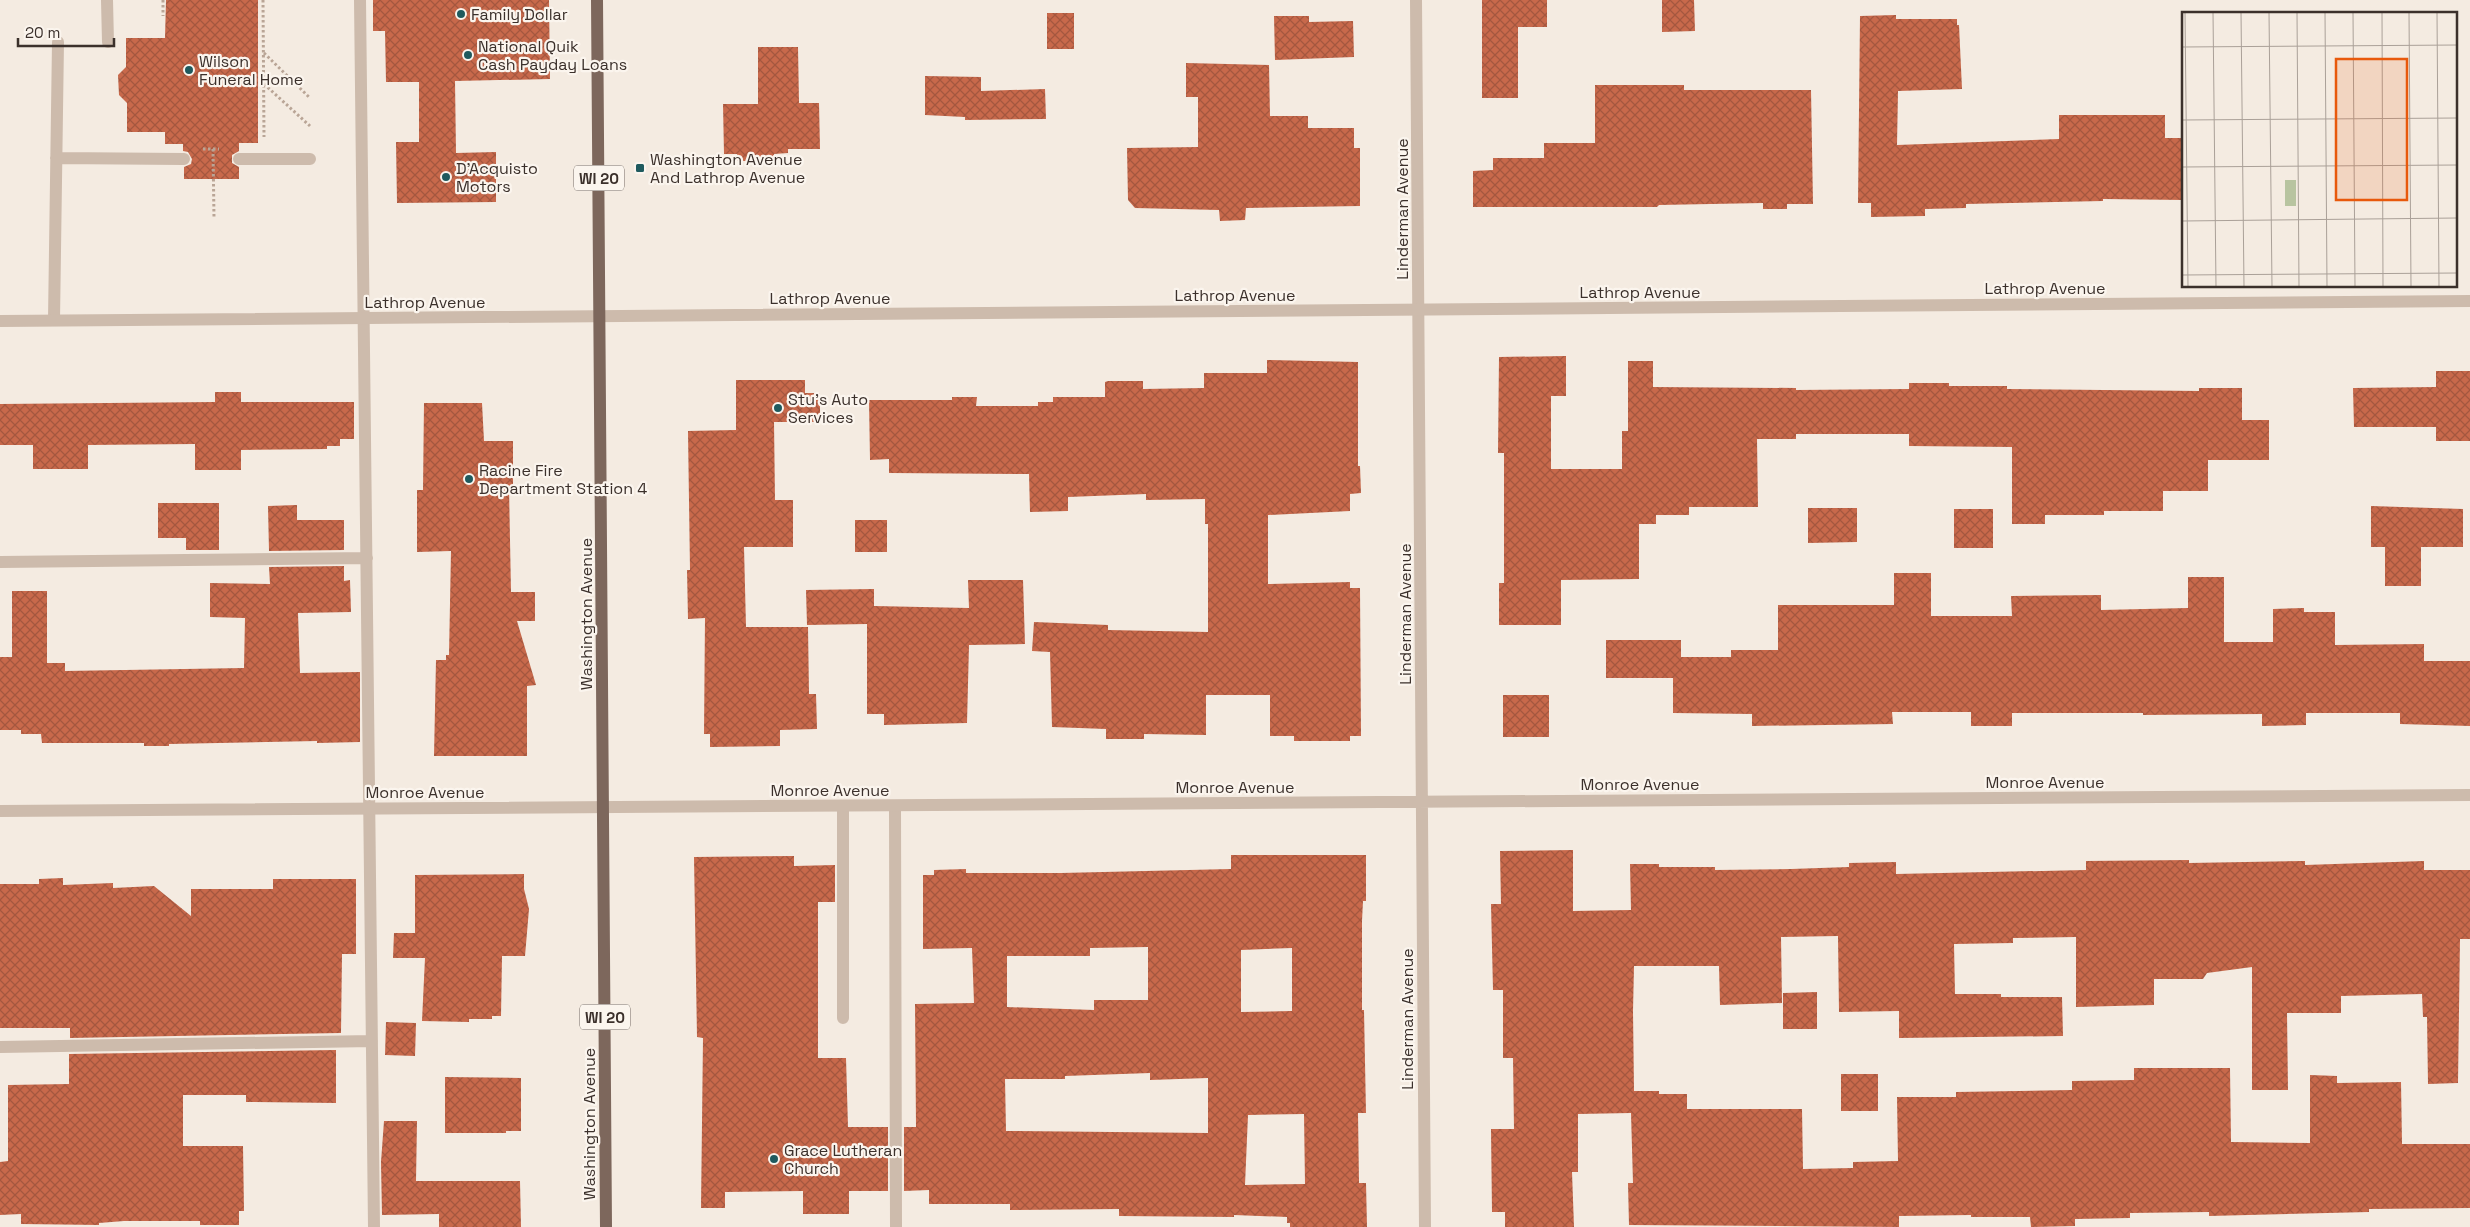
<svg xmlns="http://www.w3.org/2000/svg" width="2470" height="1227" font-family="'Space Grotesk',sans-serif">
<style>
.building{fill:url(#building-cross-hatch);fill-rule:evenodd}
.lines{fill:none;stroke-linecap:round;stroke-linejoin:round}
.path{stroke:#b9a596;stroke-width:3;stroke-dasharray:2.5 2.5;stroke-linecap:butt}
.service{stroke:#cdbbac;stroke-width:12}
.minor{stroke:#cdbbac;stroke-width:12}
.tertiary{stroke:#cdbbac;stroke-width:12}
.primary{stroke:#7d675c;stroke-width:12}
.poi-dot{fill:#1f5a5e;stroke:#fbf5ee;stroke-width:2}
.labels{text-anchor:middle;dominant-baseline:central;stroke-width:4.5;stroke-linejoin:round;paint-order:stroke}
.shield{fill:#fbf5ee;stroke:#756b66;stroke-width:1}
.shield-label{font-size:15px;font-weight:bold;fill:#3b302b}
.poi-label{font-size:16px;fill:#3b302b;stroke:#fbf5ee;text-anchor:start}
.street-label{font-size:16px;fill:#3b302b;stroke:#fbf5ee}
.inset-road{fill:none;stroke:#aaa098;stroke-width:1}
.view{fill:#e8590c;fill-opacity:0.15;stroke:#e8590c;stroke-width:2.5}
.inset-edge{fill:none;stroke:#3b302b;stroke-width:2.5}
</style>
<defs>
<pattern id="building-cross-hatch" width="8" height="8" patternUnits="userSpaceOnUse" patternTransform="scale(1.25)"><rect width="8" height="8" fill="#c8694b"/><path d="M0 0l8 8M0 8l8-8" fill="none" stroke="#a4573f"/></pattern>
</defs>
<rect width="100%" height="100%" fill="#f4ebe1"/>
<path class="building" d="M 166,0 L 258,0 L 258,143 L 239,143 L 239,151 L 232,155 L 232,163 L 239,167 L 239,179 L 184,179 L 184,167 L 191,164 L 192,159 L 188,152 L 183,151 L 183,144 L 165,144 L 165,132 L 127,132 L 127,103 L 119,95 L 118,75 L 126,67 L 126,38 L 165,38 Z
M 373,0 L 549,0 L 550,79 L 455,81 L 456,153 L 496,152 L 496,202 L 397,203 L 396,142 L 419,142 L 419,82 L 386,82 L 385,31 L 373,31 Z
M 1482,0 L 1547,0 L 1547,27 L 1518,27 L 1518,98 L 1482,98 Z
M 1662,0 L 1694,0 L 1695,31 L 1662,32 Z
M 1047,13 L 1074,13 L 1074,49 L 1047,49 Z
M 1896,15 L 1896,19 L 1957,19 L 1957,25 L 1959,25 L 1962,89 L 1898,91 L 1897,145 L 2059,139 L 2059,115 L 2165,115 L 2165,138 L 2184,138 L 2184,200 L 2103,199 L 2103,201 L 1966,204 L 1966,208 L 1925,209 L 1925,216 L 1871,217 L 1871,203 L 1858,203 L 1860,16 Z
M 1274,16 L 1309,16 L 1309,22 L 1353,21 L 1354,57 L 1275,60 Z
M 758,47 L 798,47 L 799,103 L 819,103 L 820,149 L 788,149 L 788,153 L 774,154 L 775,161 L 737,161 L 737,154 L 724,154 L 723,104 L 758,104 Z
M 1186,63 L 1269,65 L 1270,116 L 1308,116 L 1308,128 L 1354,128 L 1354,148 L 1360,148 L 1360,206 L 1246,208 L 1245,220 L 1220,221 L 1219,210 L 1135,208 L 1128,200 L 1127,148 L 1198,147 L 1198,97 L 1186,97 Z
M 925,76 L 981,77 L 981,91 L 1045,89 L 1046,119 L 965,120 L 965,117 L 925,115 Z
M 1595,85 L 1684,85 L 1684,90 L 1811,90 L 1813,204 L 1787,204 L 1787,209 L 1763,209 L 1763,203 L 1659,205 L 1657,207 L 1473,207 L 1473,171 L 1493,170 L 1493,158 L 1544,158 L 1544,143 L 1595,143 Z
M 1566,356 L 1566,396 L 1551,396 L 1551,469 L 1622,469 L 1622,431 L 1628,431 L 1628,361 L 1653,361 L 1653,387 L 1796,388 L 1796,390 L 1909,389 L 1909,383 L 1949,383 L 1949,386 L 2007,386 L 2007,389 L 2199,391 L 2199,388 L 2242,388 L 2242,420 L 2269,420 L 2269,460 L 2208,460 L 2208,491 L 2163,491 L 2163,511 L 2104,511 L 2104,515 L 2045,515 L 2045,524 L 2012,524 L 2012,447 L 1909,446 L 1909,434 L 1796,434 L 1796,439 L 1757,439 L 1758,507 L 1689,507 L 1689,515 L 1656,515 L 1656,524 L 1639,524 L 1639,579 L 1561,580 L 1561,625 L 1499,625 L 1499,583 L 1504,583 L 1504,453 L 1498,453 L 1499,357 Z
M 1267,360 L 1358,362 L 1358,466 L 1360,466 L 1361,493 L 1350,494 L 1350,511 L 1268,515 L 1268,584 L 1350,582 L 1350,588 L 1360,588 L 1361,736 L 1350,736 L 1350,741 L 1294,741 L 1294,736 L 1270,736 L 1270,695 L 1206,695 L 1206,735 L 1144,734 L 1144,739 L 1106,739 L 1106,729 L 1052,727 L 1050,652 L 1032,651 L 1034,622 L 1108,625 L 1108,630 L 1208,632 L 1208,524 L 1205,524 L 1205,499 L 1146,500 L 1146,494 L 1068,497 L 1068,511 L 1030,512 L 1029,474 L 889,473 L 889,459 L 870,460 L 869,400 L 952,400 L 952,397 L 977,397 L 976,406 L 1038,406 L 1038,402 L 1053,402 L 1053,397 L 1105,397 L 1105,382 L 1108,381 L 1143,381 L 1143,389 L 1204,388 L 1204,373 L 1267,373 Z
M 2436,371 L 2470,371 L 2470,441 L 2436,441 L 2436,427 L 2354,427 L 2353,388 L 2436,387 Z
M 736,380 L 805,380 L 805,393 L 820,393 L 820,422 L 774,422 L 775,500 L 793,500 L 793,547 L 744,547 L 746,627 L 808,627 L 809,694 L 816,694 L 817,729 L 780,730 L 780,746 L 710,747 L 710,734 L 704,734 L 705,618 L 688,619 L 687,570 L 690,570 L 688,431 L 736,430 Z
M 215,392 L 241,392 L 241,402 L 354,402 L 354,439 L 340,439 L 340,446 L 327,446 L 327,449 L 241,450 L 241,470 L 195,470 L 195,444 L 88,445 L 88,469 L 33,469 L 33,445 L 0,445 L 0,404 L 215,402 Z
M 424,403 L 482,403 L 484,441 L 513,441 L 513,487 L 509,487 L 511,592 L 535,592 L 535,621 L 517,621 L 536,685 L 527,686 L 527,756 L 434,756 L 436,660 L 446,660 L 446,655 L 449,655 L 451,551 L 417,552 L 417,490 L 423,490 Z
M 158,503 L 219,503 L 219,550 L 186,550 L 186,538 L 158,538 Z
M 297,505 L 297,520 L 344,520 L 344,550 L 269,551 L 268,506 Z
M 2371,506 L 2463,509 L 2463,547 L 2421,547 L 2421,586 L 2385,586 L 2385,547 L 2371,547 Z
M 1808,508 L 1857,508 L 1857,542 L 1808,543 Z
M 1954,509 L 1993,509 L 1993,548 L 1954,548 Z
M 855,520 L 887,520 L 887,552 L 855,552 Z
M 344,566 L 344,581 L 350,580 L 351,612 L 298,613 L 300,673 L 360,672 L 360,742 L 317,743 L 317,741 L 169,744 L 169,746 L 144,746 L 144,743 L 42,743 L 41,734 L 21,734 L 21,730 L 0,730 L 0,657 L 12,657 L 12,591 L 47,591 L 47,663 L 65,663 L 65,671 L 244,668 L 245,618 L 210,617 L 210,583 L 270,584 L 269,567 Z
M 1894,573 L 1931,573 L 1931,616 L 2012,616 L 2011,596 L 2101,595 L 2101,610 L 2188,608 L 2188,577 L 2224,577 L 2224,642 L 2273,642 L 2273,609 L 2304,608 L 2304,612 L 2335,612 L 2335,645 L 2424,644 L 2424,661 L 2470,661 L 2470,726 L 2400,724 L 2400,713 L 2306,713 L 2306,725 L 2262,726 L 2262,714 L 2143,715 L 2143,713 L 2012,713 L 2012,726 L 1971,726 L 1971,712 L 1892,712 L 1893,724 L 1752,726 L 1752,714 L 1673,713 L 1673,678 L 1606,678 L 1606,640 L 1681,640 L 1681,657 L 1731,657 L 1731,650 L 1778,650 L 1778,605 L 1894,605 Z
M 968,580 L 1023,580 L 1025,644 L 969,645 L 967,723 L 884,725 L 884,714 L 867,714 L 867,624 L 807,625 L 806,590 L 874,589 L 874,606 L 969,608 Z
M 1503,695 L 1549,695 L 1549,737 L 1503,737 Z
M 1573,850 L 1573,911 L 1631,910 L 1630,864 L 1659,864 L 1659,867 L 1715,867 L 1715,870 L 1791,869 L 1849,867 L 1849,863 L 1896,862 L 1896,874 L 2086,870 L 2086,861 L 2189,860 L 2189,863 L 2305,861 L 2305,865 L 2424,861 L 2424,870 L 2470,870 L 2470,939 L 2460,939 L 2458,1083 L 2428,1084 L 2427,1017 L 2423,1017 L 2422,994 L 2341,996 L 2341,1013 L 2287,1013 L 2288,1090 L 2252,1090 L 2252,967 L 2207,973 L 2203,979 L 2154,979 L 2154,1005 L 2076,1007 L 2076,937 L 2013,938 L 2013,943 L 1954,944 L 1955,994 L 2001,994 L 2001,997 L 2062,997 L 2063,1036 L 1899,1038 L 1899,1011 L 1839,1012 L 1838,936 L 1781,937 L 1782,1003 L 1720,1005 L 1719,966 L 1634,966 L 1633,1011 L 1634,1091 L 1659,1091 L 1659,1094 L 1687,1094 L 1687,1109 L 1802,1109 L 1803,1169 L 1853,1168 L 1853,1162 L 1898,1161 L 1897,1097 L 1956,1097 L 1956,1092 L 2072,1090 L 2072,1081 L 2134,1080 L 2134,1068 L 2230,1068 L 2231,1142 L 2310,1143 L 2310,1075 L 2337,1076 L 2337,1083 L 2401,1082 L 2402,1144 L 2470,1144 L 2470,1208 L 2369,1209 L 2369,1212 L 2209,1216 L 2209,1212 L 2130,1213 L 2130,1218 L 2075,1219 L 2075,1226 L 2031,1227 L 2030,1217 L 1971,1217 L 1971,1215 L 1899,1216 L 1899,1227 L 1629,1225 L 1628,1183 L 1633,1183 L 1631,1113 L 1578,1114 L 1578,1172 L 1572,1172 L 1574,1227 L 1505,1227 L 1505,1212 L 1492,1212 L 1491,1129 L 1514,1129 L 1513,1058 L 1503,1058 L 1503,990 L 1493,990 L 1491,904 L 1501,904 L 1500,851 Z
M 1231,855 L 1366,855 L 1366,901 L 1363,901 L 1362,921 L 1362,1010 L 1364,1010 L 1366,1113 L 1358,1113 L 1359,1183 L 1366,1183 L 1367,1227 L 1290,1227 L 1290,1223 L 1287,1223 L 1287,1217 L 1234,1215 L 1234,1217 L 1119,1216 L 1119,1209 L 1010,1210 L 1010,1204 L 929,1204 L 929,1190 L 904,1191 L 904,1127 L 916,1127 L 915,1004 L 974,1003 L 972,948 L 923,949 L 923,875 L 934,875 L 934,870 L 966,869 L 966,873 L 1061,873 L 1231,869 ZM 1148,947 L 1148,1000 L 1094,1000 L 1094,1010 L 1007,1007 L 1007,956 L 1090,956 L 1090,948 ZM 1292,948 L 1292,1011 L 1241,1012 L 1241,950 ZM 1150,1073 L 1150,1080 L 1208,1078 L 1208,1133 L 1006,1131 L 1005,1079 L 1065,1079 L 1065,1076 ZM 1304,1114 L 1305,1184 L 1245,1185 L 1248,1115 Z
M 794,856 L 794,866 L 835,865 L 835,902 L 818,902 L 818,1058 L 846,1058 L 848,1127 L 888,1127 L 888,1191 L 849,1191 L 849,1214 L 803,1214 L 803,1191 L 725,1192 L 725,1208 L 701,1208 L 703,1038 L 697,1037 L 694,857 Z
M 524,874 L 524,889 L 529,909 L 525,956 L 502,956 L 501,1016 L 492,1016 L 492,1019 L 469,1019 L 469,1022 L 422,1021 L 425,958 L 393,958 L 394,933 L 415,933 L 415,875 Z
M 63,878 L 63,885 L 113,883 L 113,888 L 154,886 L 191,916 L 191,889 L 273,889 L 273,879 L 356,879 L 356,954 L 342,954 L 341,1033 L 70,1038 L 70,1028 L 0,1028 L 0,884 L 39,884 L 39,879 Z
M 1817,992 L 1817,1029 L 1783,1029 L 1783,993 Z
M 386,1022 L 416,1023 L 415,1056 L 385,1055 Z
M 336,1050 L 336,1103 L 246,1102 L 246,1095 L 183,1095 L 183,1146 L 243,1146 L 244,1211 L 239,1211 L 239,1225 L 200,1225 L 200,1221 L 124,1221 L 99,1223 L 99,1225 L 21,1224 L 21,1214 L 0,1215 L 0,1162 L 8,1161 L 8,1085 L 69,1084 L 69,1054 Z
M 1841,1074 L 1878,1074 L 1878,1111 L 1841,1111 Z
M 445,1077 L 521,1078 L 521,1131 L 506,1131 L 506,1133 L 445,1133 Z
M 384,1121 L 417,1121 L 416,1181 L 520,1181 L 521,1227 L 439,1227 L 439,1214 L 382,1215 L 381,1162 Z"/>
<g class="lines">
<path class="path" d="M 163,0 L 163,16
M 263,0 L 264,137
M 264,53 L 310,98
M 264,84 L 310,126
M 203,149 L 219,149
M 213,149 L 214,218"/>
<path class="service" d="M 107,0 L 108,42
M 360,0 L 374,1227
M 56,158 L 184,159
M 239,159 L 310,159
M 54,320 L 58,42
M 0,562 L 367,558
M 843,806 L 843,1018
M 895,806 L 896,1227
M 0,1047 L 372,1041"/>
<path class="minor" d="M 1416,0 L 1425,1227
M 0,811 L 2470,795"/>
<path class="tertiary" d="M 0,321 L 2470,301"/>
<path class="primary" d="M 597,0 L 606,1227"/>
</g>
<g class="poi-dot">
<circle cx="461" cy="14" r="5"/>
<circle cx="468" cy="55" r="5"/>
<circle cx="189" cy="70" r="5"/>
<rect x="635" y="163" width="10" height="10" rx="2.5"/>
<circle cx="446" cy="177" r="5"/>
<circle cx="778" cy="408" r="5"/>
<circle cx="469" cy="479" r="5"/>
<circle cx="774" cy="1159" r="5"/>
</g>
<g class="labels">
<g class="shield">
<rect x="574" y="165.5" width="50" height="25" rx="4"/>
<rect x="580" y="1004.5" width="50" height="25" rx="4"/>
</g>
<g class="shield-label">
<text x="599" y="178">WI 20</text>
<text x="605" y="1017">WI 20</text>
</g>
<g class="poi-label">
<text x="471" y="14">Family Dollar</text>
<text x="478" y="46">National Quik<tspan x="478" dy="18">Cash Payday Loans</tspan></text>
<text x="199" y="61">Wilson<tspan x="199" dy="18">Funeral Home</tspan></text>
<text x="650" y="159">Washington Avenue<tspan x="650" dy="18">And Lathrop Avenue</tspan></text>
<text x="456" y="168">D'Acquisto<tspan x="456" dy="18">Motors</tspan></text>
<text x="788" y="399">Stu's Auto<tspan x="788" dy="18">Services</tspan></text>
<text x="479" y="470">Racine Fire<tspan x="479" dy="18">Department Station 4</tspan></text>
<text x="784" y="1150">Grace Lutheran<tspan x="784" dy="18">Church</tspan></text>
</g>
<g class="street-label">
<text transform="translate(1402 209) rotate(-90)">Linderman Avenue</text>
<text x="2045" y="288">Lathrop Avenue</text>
<text x="1640" y="292">Lathrop Avenue</text>
<text x="1235" y="295">Lathrop Avenue</text>
<text x="830" y="298">Lathrop Avenue</text>
<text x="425" y="302">Lathrop Avenue</text>
<text transform="translate(586 614) rotate(-90)">Washington Avenue</text>
<text transform="translate(1405 614) rotate(-90)">Linderman Avenue</text>
<text x="2045" y="782">Monroe Avenue</text>
<text x="1640" y="784">Monroe Avenue</text>
<text x="1235" y="787">Monroe Avenue</text>
<text x="830" y="790">Monroe Avenue</text>
<text x="425" y="792">Monroe Avenue</text>
<text transform="translate(1407 1019) rotate(-90)">Linderman Avenue</text>
<text transform="translate(589 1124) rotate(-90)">Washington Avenue</text>
</g>
</g>
<g transform="translate(2182 12)">
<rect width="275" height="275" fill="#f4ebe1"/>
<path d="M 103,168 L 114,168 L 114,194 L 103,194 Z" fill="#b8c4a0"/>
<path class="inset-road" d="M 3,0 L 6,275M 31,0 L 34,275M 59,0 L 62,275M 87,0 L 90,275M 115,0 L 117,275M 143,0 L 145,275M 171,0 L 173,275M 200,0 L 201,275M 227,0 L 229,275M 255,0 L 257,275M 0,35 L 275,33M 0,108 L 275,106M 0,155 L 275,153M 0,209 L 275,206M 0,263 L 275,261"/>
<path class="view" d="M 154,47 L 225,47 L 225,188 L 154,188 Z"/>
<rect width="275" height="275" class="inset-edge"/>
</g>
<path d="M18 38v8h96v-8" fill="none" stroke="#3b302b" stroke-width="2.5"/>
<text x="25" y="38" font-size="15" fill="#3b302b" stroke="#fbf5ee" stroke-width="4" paint-order="stroke">20 m</text>
</svg>
